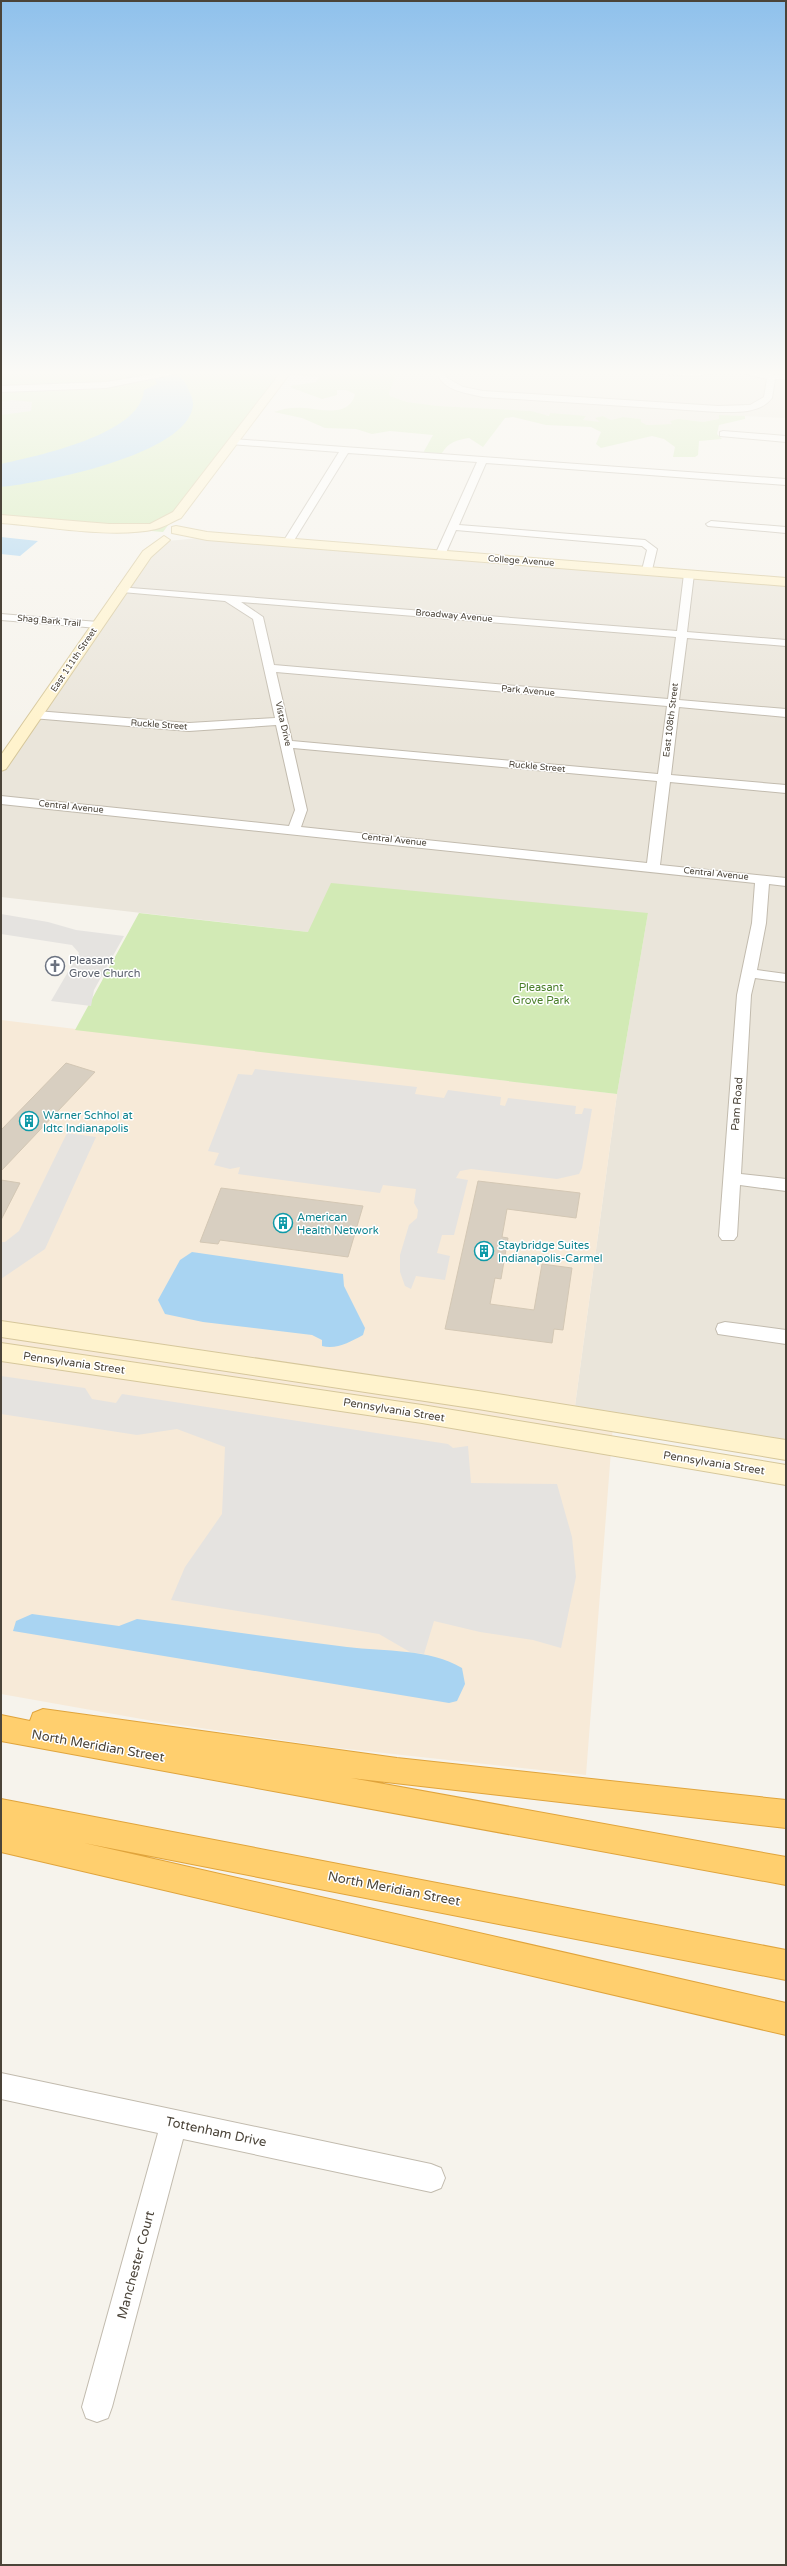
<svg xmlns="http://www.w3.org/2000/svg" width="787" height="2566" font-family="'Varela Round',sans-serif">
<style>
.residential{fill:#eae5da}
.commercial{fill:#f7ead8}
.green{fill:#d2eab5}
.parking{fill:#e5e3e0}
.water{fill:#a9d4f2}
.building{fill:#d8cfc1;stroke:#d3c7b4}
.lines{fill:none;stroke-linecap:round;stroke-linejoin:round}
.street-casing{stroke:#c2bbae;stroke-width:2}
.secondary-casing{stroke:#d6c79b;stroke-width:2}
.highway-casing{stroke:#e0a43c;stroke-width:2}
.street{fill:#fff;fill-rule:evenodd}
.secondary{fill:#fff3cd;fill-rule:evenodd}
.highway{fill:#ffcf6e;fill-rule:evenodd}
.labels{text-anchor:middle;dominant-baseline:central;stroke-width:3;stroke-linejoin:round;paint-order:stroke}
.far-street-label{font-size:9px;fill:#4b4439;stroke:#fff}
.worship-label{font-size:11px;fill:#5b616d;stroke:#fff;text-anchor:start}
.park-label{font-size:11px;fill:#4a7f2a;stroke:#fff}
.street-label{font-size:11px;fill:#4b4439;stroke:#fff}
.culture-label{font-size:11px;fill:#0d838f;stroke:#fff;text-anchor:start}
.near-street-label{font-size:13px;fill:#4b4439;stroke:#fff}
</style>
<rect width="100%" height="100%" fill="#f6f3ec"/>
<path class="residential" d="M 397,372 L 786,372 L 786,418 L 719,415 L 719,419 L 703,422 L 679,419 L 673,424 L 647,425 L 640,422 L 641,419 L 623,417 L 611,420 L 603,416 L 601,422 L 590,422 L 583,420 L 586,417 L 541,415 L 531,411 L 438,406 L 407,402 L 390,396 L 389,393 Z
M 200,538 L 786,583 L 786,1441 L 575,1406 L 617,1094 L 648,913 L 308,932 L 1,897 L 1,774 L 154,551 L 167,541 Z"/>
<path class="commercial" d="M 1,1020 L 617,1094 L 575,1406 L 614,1412 L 586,1775 L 329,1747 L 153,1721 L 1,1694 Z"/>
<path class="green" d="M 1,372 L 283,372 L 163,532 L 1,518 Z
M 292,372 L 397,372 L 389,393 L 390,396 L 407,402 L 438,406 L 531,411 L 549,416 L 550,413 L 586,416 L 583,420 L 600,422 L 595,418 L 603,416 L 611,420 L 623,417 L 641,419 L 641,422 L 647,425 L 672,424 L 670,421 L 679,419 L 703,422 L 719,419 L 719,415 L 745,416 L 745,419 L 719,425 L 717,434 L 722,439 L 699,441 L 698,455 L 695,457 L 673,457 L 675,447 L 664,439 L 652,436 L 601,448 L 596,444 L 601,432 L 591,427 L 546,425 L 513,417 L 505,418 L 483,447 L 469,438 C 456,440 449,442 442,453 L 423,453 L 433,435 L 390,431 L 372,434 L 356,429 L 325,428 L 302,418 L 274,412 C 284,408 294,407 304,408 C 322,409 349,418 355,394 L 346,390 L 337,390 L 337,395 L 322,399 L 292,388 L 290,386 L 316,382 L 319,377 L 291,375 Z
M 331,883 L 648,913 L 617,1094 L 75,1030 L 139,913 L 308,932 Z"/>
<path class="parking" d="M 12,400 L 32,402 L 31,411 L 1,415 L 1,401 Z
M 1,914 L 48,922 L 76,930 L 124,936 L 94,990 L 91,1006 L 51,1001 L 79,953 L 72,945 L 1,934 Z
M 255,1069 L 417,1087 L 415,1094 L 444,1098 L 448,1090 L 501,1097 L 500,1105 L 505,1106 L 508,1098 L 576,1106 L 575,1114 L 582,1114 L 584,1108 L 592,1109 L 582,1168 L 579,1174 L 557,1179 L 471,1169 L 460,1171 L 456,1178 L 468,1180 L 454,1235 L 442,1235 L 437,1253 L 450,1256 L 445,1280 L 416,1276 L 411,1289 L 405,1286 L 400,1272 L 400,1255 L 409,1225 L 417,1218 L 418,1210 L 414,1203 L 416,1189 L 383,1185 L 380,1193 L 238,1174 L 240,1167 L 230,1169 L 214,1165 L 219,1153 L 208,1151 L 238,1074 L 252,1075 Z
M 67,1133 L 96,1137 L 45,1249 L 1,1279 L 1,1242 L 5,1242 L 19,1231 Z
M 1,1376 L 85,1388 L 92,1399 L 116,1403 L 122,1394 L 448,1444 L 453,1448 L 468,1446 L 471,1483 L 557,1484 L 572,1537 L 576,1577 L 561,1648 L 533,1640 L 480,1632 L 434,1621 L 424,1654 L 410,1652 L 379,1634 L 171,1600 L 185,1567 L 222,1514 L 225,1447 L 177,1429 L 137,1435 L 1,1414 Z"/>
<path class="water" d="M 146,372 C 163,372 180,369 188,388 C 190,394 193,397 193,405 C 189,455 41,483 1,487 L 1,464 C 36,456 141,435 144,390 L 157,384 L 156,381 Z
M 1,537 L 38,541 L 20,556 L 1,554 Z
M 192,1252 L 343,1274 L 344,1286 L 365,1328 L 363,1335 C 350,1342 336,1350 322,1346 L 322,1340 L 312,1335 L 203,1322 L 165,1314 L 158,1300 L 180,1260 Z
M 32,1614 L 119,1626 L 137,1619 C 207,1628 277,1638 347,1647 C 386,1652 428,1648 462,1668 L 465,1684 L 457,1701 L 449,1703 L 13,1631 L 16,1621 Z"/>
<path class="building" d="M 66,1063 L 95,1072 L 1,1171 L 1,1130 Z
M 1,1180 L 20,1183 L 1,1220 Z
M 478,1181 L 580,1193 L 576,1218 L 507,1209 L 502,1237 L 508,1238 L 501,1279 L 495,1278 L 490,1304 L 534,1310 L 542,1264 L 572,1268 L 563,1330 L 554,1329 L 552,1343 L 445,1329 Z
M 221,1188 L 363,1206 L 348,1257 L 220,1240 L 218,1244 L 200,1242 Z"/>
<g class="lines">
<g class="street-casing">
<path id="street" d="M 166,372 L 185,372 L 106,388 L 1,392 L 1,386 L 106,382 Z
M 437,372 L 445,372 L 447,378 L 463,387 L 483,391 L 718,406 L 750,405 L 764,397 L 767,379 L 738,372 L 786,375 L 786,379 L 775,379 L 772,398 C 760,414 736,412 718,412 L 483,397 C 467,393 442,391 437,372 Z
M 658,372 L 721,372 L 695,376 L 662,374 Z
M 723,431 L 786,436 L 786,442 L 720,436 L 720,432 Z
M 233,439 L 786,479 L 786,485 L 486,463 L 459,525 L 645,540 L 657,549 L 652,570 L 647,573 L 642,570 L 647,550 L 642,546 L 456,530 L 445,555 L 440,558 L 435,555 L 477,462 L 348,453 L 293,542 L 288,545 L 283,542 L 339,452 L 230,444 L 229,442 Z
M 711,521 L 786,527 L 786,533 L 708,526 L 706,524 Z
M 689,571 L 694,574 L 687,632 L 786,640 L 786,646 L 687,638 L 679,700 L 786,709 L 786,717 L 679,707 L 671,775 L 786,785 L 786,793 L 670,782 L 660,865 L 786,878 L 786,886 L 769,884 L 766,923 L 757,970 L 786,974 L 786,982 L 755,978 L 751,995 L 741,1174 L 786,1179 L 786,1191 L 740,1185 L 737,1236 L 734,1240 L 722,1240 L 719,1236 L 737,995 L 752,923 L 755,883 L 1,804 L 1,796 L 289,826 L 295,810 L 276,725 L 189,731 L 32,718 L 32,712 L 36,711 L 189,723 L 275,718 L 253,619 L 225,601 L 122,592 L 117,589 L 118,587 L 677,631 L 684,574 ZM 241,602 L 676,637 L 668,699 L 274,665 L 263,617 ZM 276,672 L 667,706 L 658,774 L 292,741 ZM 293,748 L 657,781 L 647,863 L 301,827 L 307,810 Z
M 1,614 L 98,622 L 103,625 L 98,628 L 1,620 Z
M 725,1322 L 786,1330 L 786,1344 L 718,1334 L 716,1329 L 718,1324 Z
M 1,2073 L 431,2164 L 441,2168 L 445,2178 L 441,2188 L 431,2192 L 183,2139 L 112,2407 L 108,2418 L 97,2422 L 86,2418 L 82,2407 L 158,2133 L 1,2099 Z"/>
</g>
<g class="secondary-casing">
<path id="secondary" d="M 281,372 L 291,372 L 181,518 C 173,521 165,527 156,529 C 113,539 46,526 1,523 L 1,515 L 109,524 L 150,524 L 173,512 Z
M 176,526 L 207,532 L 786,578 L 786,586 L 207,540 L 172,533 L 172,527 Z
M 164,536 L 170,540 L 151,557 L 6,769 L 1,771 L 1,755 L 143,551 Z
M 1,1321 L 478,1391 L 786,1440 L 786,1460 L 478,1409 L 1,1337 Z
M 1,1343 L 422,1405 L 786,1465 L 786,1485 L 422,1423 L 1,1361 Z"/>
</g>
<g class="highway-casing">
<path id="highway" d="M 43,1709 L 397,1758 L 786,1800 L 786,1828 L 351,1778 L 786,1857 L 786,1885 L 1,1741 L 1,1715 L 30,1721 L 33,1713 Z
M 1,1799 L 786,1950 L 786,1980 L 84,1843 L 786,2003 L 786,2035 L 1,1852 Z"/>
</g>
<use href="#street" class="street"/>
<use href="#secondary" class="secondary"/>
<use href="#highway" class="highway"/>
</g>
<linearGradient id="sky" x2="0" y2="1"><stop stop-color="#8fc1ec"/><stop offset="0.51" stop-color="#fbfaf6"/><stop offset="1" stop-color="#fbfaf6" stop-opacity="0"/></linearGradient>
<rect width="787" height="731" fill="url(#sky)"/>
<defs>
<g id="church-ring" transform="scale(1)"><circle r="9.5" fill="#fff" stroke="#6b7280" stroke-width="1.5"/><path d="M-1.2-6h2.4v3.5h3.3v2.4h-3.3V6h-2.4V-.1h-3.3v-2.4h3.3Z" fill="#6b7280"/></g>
<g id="building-ring" transform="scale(1)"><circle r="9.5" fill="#fff" stroke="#0f9aa8" stroke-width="1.5"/><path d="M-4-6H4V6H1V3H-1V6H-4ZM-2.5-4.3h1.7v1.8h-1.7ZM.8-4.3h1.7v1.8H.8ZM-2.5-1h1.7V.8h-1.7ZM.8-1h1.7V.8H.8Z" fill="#0f9aa8"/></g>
</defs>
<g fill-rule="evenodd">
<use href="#church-ring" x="55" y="966"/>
<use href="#building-ring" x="29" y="1121"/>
<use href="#building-ring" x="283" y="1223"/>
<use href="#building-ring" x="484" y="1251"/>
</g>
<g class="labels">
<g class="far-street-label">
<text transform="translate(521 561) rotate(4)">College Avenue</text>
<text transform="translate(454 616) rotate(5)">Broadway Avenue</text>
<text transform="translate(49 621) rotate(5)">Shag Bark Trail</text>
<text transform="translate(74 660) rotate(-56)">East 111th Street</text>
<text transform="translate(528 691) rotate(5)">Park Avenue</text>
<text transform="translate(671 720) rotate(-83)">East 108th Street</text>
<text transform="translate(283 724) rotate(77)">Vista Drive</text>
<text transform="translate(159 725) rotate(4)">Ruckle Street</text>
<text transform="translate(537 767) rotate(5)">Ruckle Street</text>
<text transform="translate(71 807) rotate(6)">Central Avenue</text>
<text transform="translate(394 840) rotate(6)">Central Avenue</text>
<text transform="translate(716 874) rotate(6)">Central Avenue</text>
</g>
<g class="worship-label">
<text x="69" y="960">Pleasant<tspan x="69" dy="13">Grove Church</tspan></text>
</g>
<g class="park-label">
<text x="541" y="987">Pleasant<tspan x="541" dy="13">Grove Park</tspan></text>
</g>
<g class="street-label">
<text transform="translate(737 1104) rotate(-86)">Pam Road</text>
<text transform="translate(74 1363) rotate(8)">Pennsylvania Street</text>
<text transform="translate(394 1410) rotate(9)">Pennsylvania Street</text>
<text transform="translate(714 1463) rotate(9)">Pennsylvania Street</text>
</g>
<g class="culture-label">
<text x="43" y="1115">Warner Schhol at<tspan x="43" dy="13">Idtc Indianapolis</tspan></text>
<text x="297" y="1217">American<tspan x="297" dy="13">Health Network</tspan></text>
<text x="498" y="1245">Staybridge Suites<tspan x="498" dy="13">Indianapolis-Carmel</tspan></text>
</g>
<g class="near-street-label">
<text transform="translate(98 1746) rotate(10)">North Meridian Street</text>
<text transform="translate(394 1889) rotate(11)">North Meridian Street</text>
<text transform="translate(216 2132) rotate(12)">Tottenham Drive</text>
<text transform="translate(136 2265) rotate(-75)">Manchester Court</text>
</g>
</g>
<rect width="787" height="2566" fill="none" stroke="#4b4439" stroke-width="4"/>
</svg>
